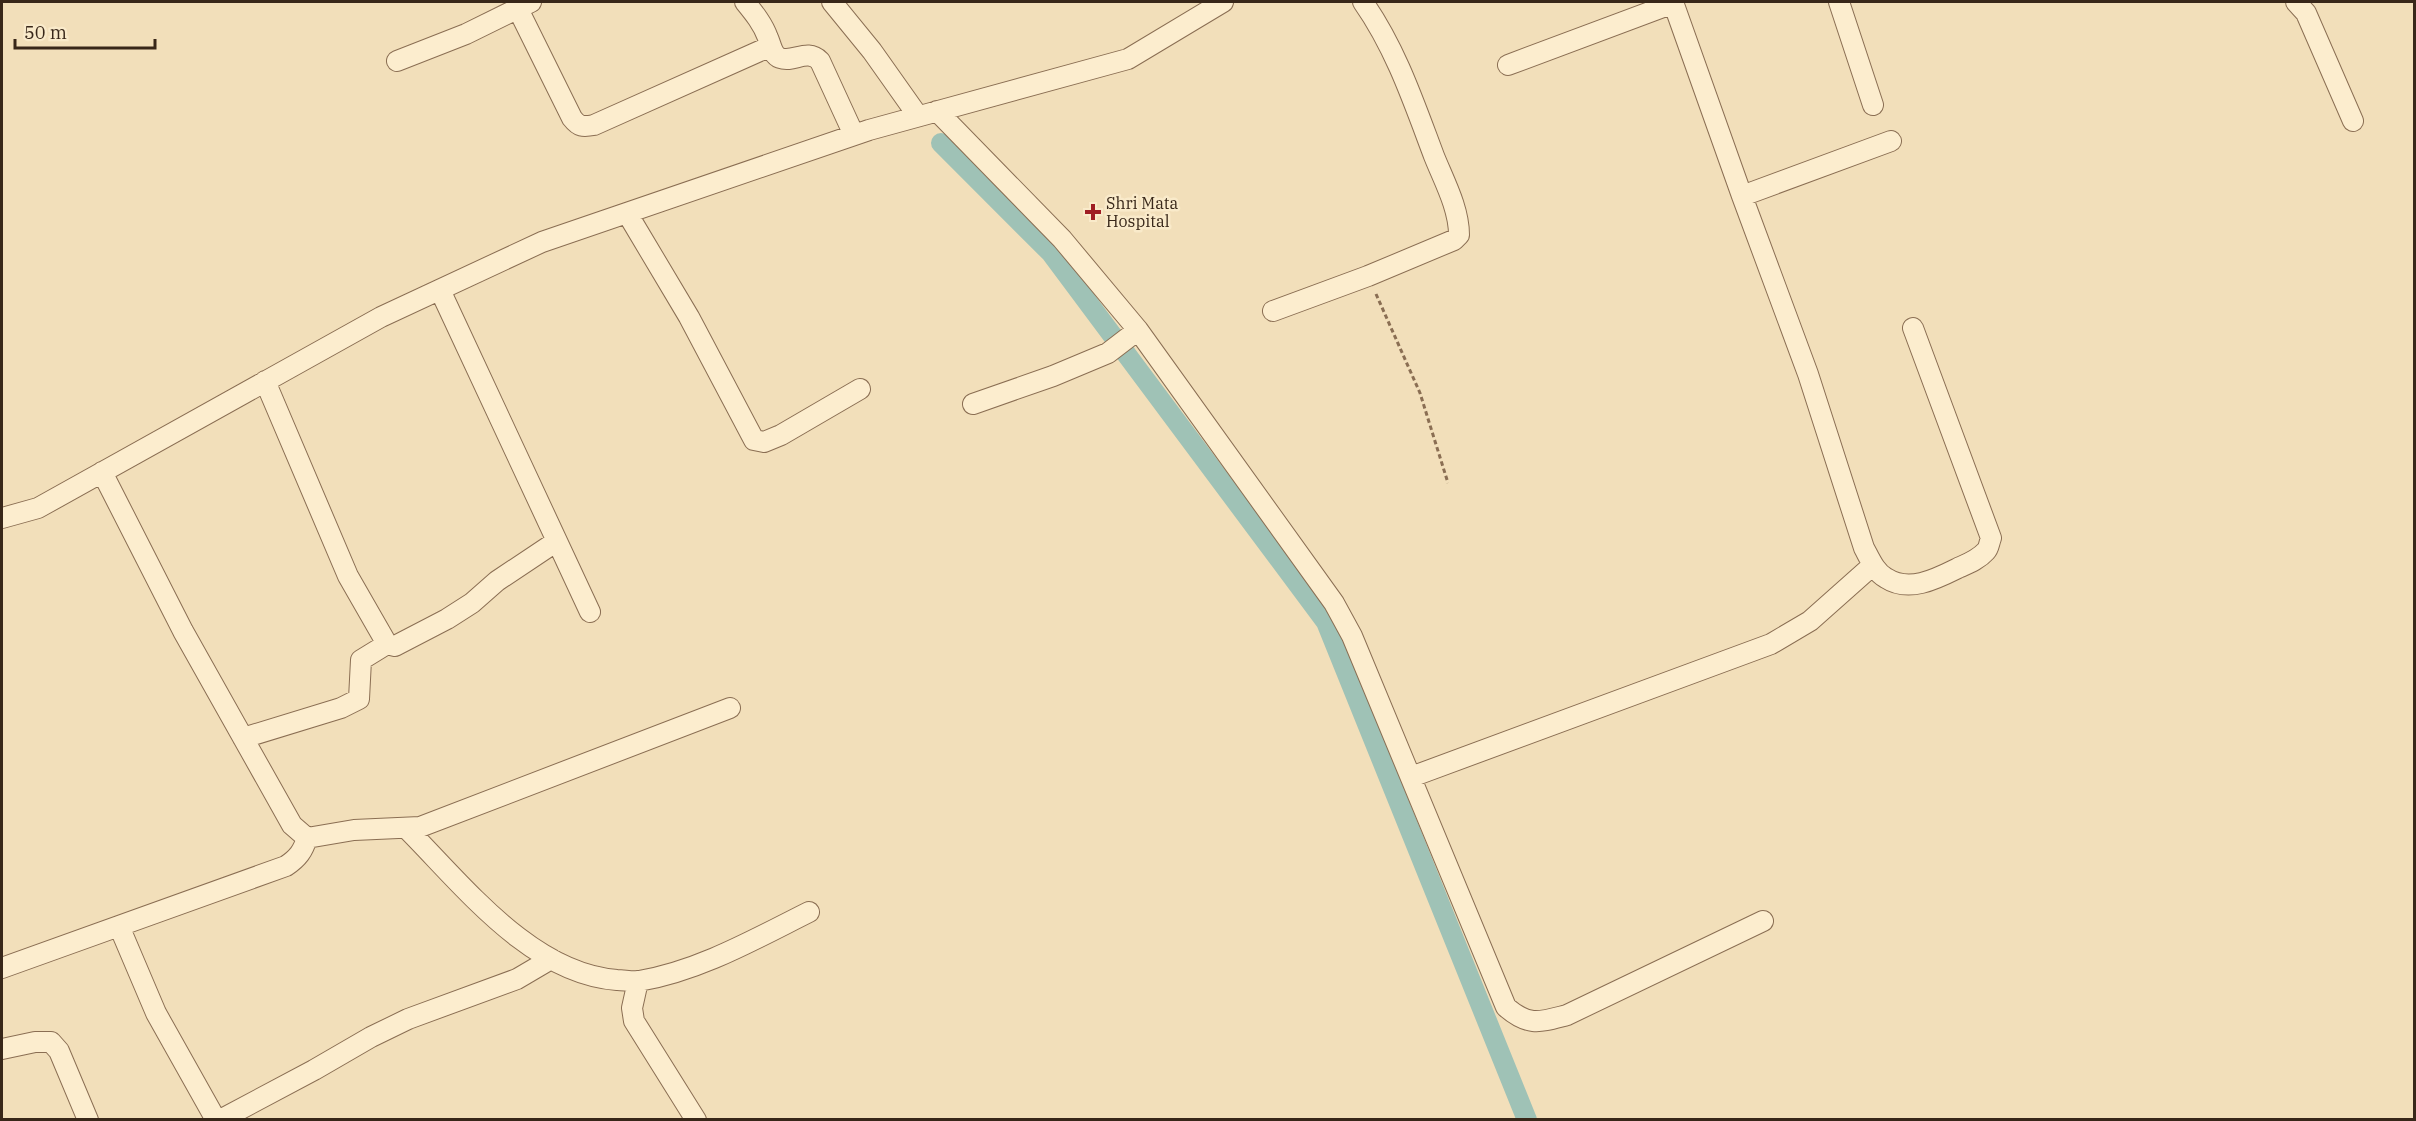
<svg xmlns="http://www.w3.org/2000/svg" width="2416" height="1121" font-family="'IBM Plex Serif',serif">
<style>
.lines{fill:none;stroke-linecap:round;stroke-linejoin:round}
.canal{stroke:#9fc2b6;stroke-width:20}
.minor-casing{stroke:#8a6e53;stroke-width:22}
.path{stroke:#8a6e53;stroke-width:3;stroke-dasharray:4.5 3;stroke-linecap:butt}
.minor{stroke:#fcedce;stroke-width:20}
.poi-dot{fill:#9f1d23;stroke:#f9eaca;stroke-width:2}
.labels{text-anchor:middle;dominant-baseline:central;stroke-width:5;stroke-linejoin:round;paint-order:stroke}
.poi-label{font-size:16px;fill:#382719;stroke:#f9eaca;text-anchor:start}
</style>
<rect width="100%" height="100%" fill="#f2dfba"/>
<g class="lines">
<path class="canal" d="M 941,143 L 1051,253 L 1326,622 L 1527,1120"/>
<g class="minor-casing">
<path id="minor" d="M 745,2 C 754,13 763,24 768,38 C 771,44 772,55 780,58 C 794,63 807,48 820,61 L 854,135
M 832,2 L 872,51 L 918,116
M 1673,2 L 1742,196 L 1808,374 L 1864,548 C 1870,559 1875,572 1886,578 C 1909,593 1936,579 1958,568 C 1967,564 1978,560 1986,551 C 1989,548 1989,543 1991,538 L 1913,328
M 1839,2 L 1873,105
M 2296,2 L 2306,13 L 2353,121
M 518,9 L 572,118 C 579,127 583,127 594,125 L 771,46
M 397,61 L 466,34 L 531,2
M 1508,65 L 1674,3
M 937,111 L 1062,239 L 1138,330 L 1334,603 L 1352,636 L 1506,1007 C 1529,1027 1540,1022 1567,1015 L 1763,921
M 1742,196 L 1891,141
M 627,213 L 689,317 L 754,440 L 764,442 L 781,435 L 860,389
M 440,290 L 590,612
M 1273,311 L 1368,276 L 1454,240 L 1459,235 C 1459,208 1444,181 1434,156 C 1414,103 1396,49 1363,2
M 265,381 L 348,576 L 387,644 L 395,646 L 447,619 L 472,603 L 497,581 L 557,541
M 973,404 L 1053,376 L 1108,353 L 1138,330
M 102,472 L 183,631 L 292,825 L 307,838 L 354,830 L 420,827 L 730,708
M 2,518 L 38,508 L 381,317 L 542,242 L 869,130 L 1128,59 L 1223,2
M 243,738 L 341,708 L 359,699 L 361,660 L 387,644
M 1411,777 L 1771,644 L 1810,621 L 1873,565
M 406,828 C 463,885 531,974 617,980 C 624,980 632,982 639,981 C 699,971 755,939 809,912
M 119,926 L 156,1013 L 216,1120
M 2,968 L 286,866 C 298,858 303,851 307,838
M 638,981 L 632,1008 L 634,1021 L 696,1120
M 2,1049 L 35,1042 L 51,1042 L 59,1051 L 88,1120
M 220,1120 L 314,1070 L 371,1037 L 408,1019 L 517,979 L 551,959"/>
</g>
<path class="path" d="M 1376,294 L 1420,393 L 1448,483"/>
<use href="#minor" class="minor"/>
</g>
<path class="poi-dot" d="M1090 203h6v6h6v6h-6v6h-6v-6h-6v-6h6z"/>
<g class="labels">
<g class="poi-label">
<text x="1106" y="203">Shri Mata<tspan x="1106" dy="18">Hospital</tspan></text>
</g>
</g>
<rect width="2416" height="1121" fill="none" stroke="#382719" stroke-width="6"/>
<path d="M15 39v9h140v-9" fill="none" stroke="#382719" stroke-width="3"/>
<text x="24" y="39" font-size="18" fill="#382719" stroke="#f9eaca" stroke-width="4.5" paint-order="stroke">50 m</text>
</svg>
